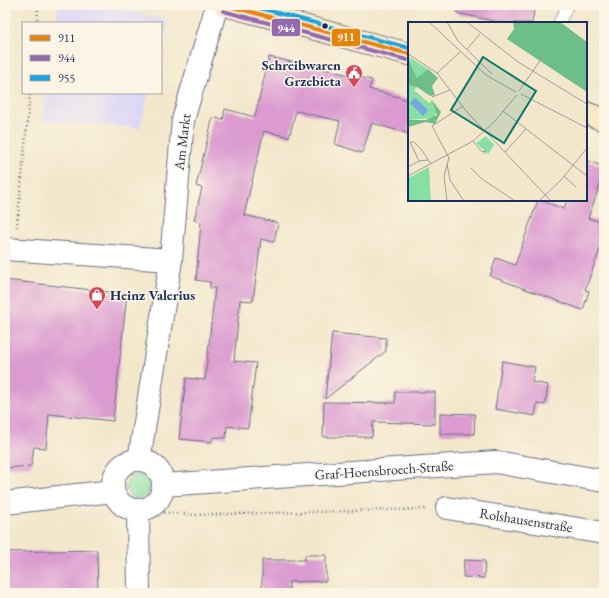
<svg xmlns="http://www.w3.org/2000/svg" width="609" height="598" font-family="'EB Garamond',serif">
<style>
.built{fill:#dbd6f7}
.green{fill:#87dfa3;stroke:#518780}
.building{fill:#db9bd0}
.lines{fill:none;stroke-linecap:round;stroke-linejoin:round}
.service-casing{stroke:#676f84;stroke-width:12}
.minor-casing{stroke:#676f84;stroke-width:24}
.secondary-casing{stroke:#676f84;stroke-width:24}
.path{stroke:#676f84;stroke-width:2.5;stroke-dasharray:1 3;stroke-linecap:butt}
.service{stroke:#fff;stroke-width:11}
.minor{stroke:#fff;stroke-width:22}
.secondary{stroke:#f8e8c3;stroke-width:22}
.bus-1-casing{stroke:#fcf5e5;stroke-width:7}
.bus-2-casing{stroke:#fcf5e5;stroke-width:7}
.bus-3-casing{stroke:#fcf5e5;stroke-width:7}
.bus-1{stroke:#e5830a;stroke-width:4}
.bus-2{stroke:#936aab;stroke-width:4}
.bus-3{stroke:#1ca2d8;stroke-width:4}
.bus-dot{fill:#1b2f5e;stroke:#fcf5e5;stroke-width:1.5}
.labels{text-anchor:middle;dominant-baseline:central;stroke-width:3;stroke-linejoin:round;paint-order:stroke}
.poi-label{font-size:14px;font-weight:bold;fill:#1b2f5e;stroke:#fcf5e5;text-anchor:end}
.street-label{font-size:14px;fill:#1b2f5e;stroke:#fcf5e5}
.inset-road{fill:none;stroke:#9d9d9f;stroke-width:1}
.view{fill:#0f766e;fill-opacity:0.15;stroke:#0f766e;stroke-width:2}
.inset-edge{fill:none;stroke:#1b2f5e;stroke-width:2}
.line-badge{stroke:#fcf5e5;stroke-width:1.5}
.badge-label{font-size:11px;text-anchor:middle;font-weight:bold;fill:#fff}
</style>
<rect width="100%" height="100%" fill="#fcf5e5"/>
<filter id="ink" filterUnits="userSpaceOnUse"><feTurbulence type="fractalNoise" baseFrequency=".025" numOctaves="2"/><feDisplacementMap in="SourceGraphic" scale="8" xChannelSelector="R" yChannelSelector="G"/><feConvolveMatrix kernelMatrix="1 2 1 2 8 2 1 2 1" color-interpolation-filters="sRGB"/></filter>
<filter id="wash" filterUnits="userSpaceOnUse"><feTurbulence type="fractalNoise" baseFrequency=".012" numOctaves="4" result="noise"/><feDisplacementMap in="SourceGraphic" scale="16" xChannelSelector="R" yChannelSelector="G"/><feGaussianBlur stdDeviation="0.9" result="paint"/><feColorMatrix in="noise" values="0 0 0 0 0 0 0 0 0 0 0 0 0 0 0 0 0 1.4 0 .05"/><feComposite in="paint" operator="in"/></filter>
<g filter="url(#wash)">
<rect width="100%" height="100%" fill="#f3e7cb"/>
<path class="built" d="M 58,5 L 106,5 L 168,21 L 161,49 L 161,23 L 56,23 Z
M 46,93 L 149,93 L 140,128 L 42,121 Z"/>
<path class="green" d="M126 487a12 12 0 1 1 24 0a12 12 0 1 1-24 0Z"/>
<g id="blocks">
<path class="building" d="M 458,5 L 535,5 L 532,23 L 503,23 L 457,13 Z
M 269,57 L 372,80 L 369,89 L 409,100 L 409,134 L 372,123 L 362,153 L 335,144 L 340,121 L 296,111 L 289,137 L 264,131 L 244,215 L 278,223 L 274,242 L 261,239 L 253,301 L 240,300 L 234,361 L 256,363 L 248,428 L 227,426 L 226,438 L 213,437 L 212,442 L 179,439 L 186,378 L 205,380 L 215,288 L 210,288 L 210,282 L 196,280 L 201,222 L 194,220 L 202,188 L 196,186 L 213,117 L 223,120 L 225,109 L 255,117 Z
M 586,160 L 604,167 L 604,174 L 588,218 L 604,223 L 604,238 L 585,290 L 589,291 L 583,310 L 490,276 L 496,258 L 515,265 L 538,200 L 564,209 L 567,200 L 586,200 Z
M 5,280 L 127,294 L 113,421 L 49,414 L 46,448 L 34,447 L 31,466 L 5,468 Z
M 332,333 L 386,338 L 386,351 L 325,399 Z
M 502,361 L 535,367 L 532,382 L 548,385 L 545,405 L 537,404 L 535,416 L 495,409 Z
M 395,392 L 435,392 L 435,424 L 373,422 L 372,437 L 323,437 L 324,402 L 395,403 Z
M 440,413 L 475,414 L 474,434 L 440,434 Z
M 97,550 L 98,593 L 5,593 L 5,552 Z
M 305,555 L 326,555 L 326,581 L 289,582 L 289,593 L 262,593 L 262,560 L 305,560 Z
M 464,560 L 485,561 L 484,578 L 463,577 Z"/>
</g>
</g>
<g filter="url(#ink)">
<use href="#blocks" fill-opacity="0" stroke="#676f84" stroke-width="1"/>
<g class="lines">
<g class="service-casing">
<path id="service" d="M 559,23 L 568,5"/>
</g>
<g class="minor-casing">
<path id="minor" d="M 5,249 L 171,260
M113 485a25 25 0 1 1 50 0a25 25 0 1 1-50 0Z
M 139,460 L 171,260 L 183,120 L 217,5
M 163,485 L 496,462 L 604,481
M 5,503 L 113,491
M 447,508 L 604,533
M 138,511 L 139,593"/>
</g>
<g class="secondary-casing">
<path id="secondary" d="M 225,5 L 409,54
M 586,113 L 604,120"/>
</g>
<path class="path" d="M 37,23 L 38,5
M 17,227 L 30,93
M 160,512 L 194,515 L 425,509"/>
<use href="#service" class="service"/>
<use href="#minor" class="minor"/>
<use href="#secondary" class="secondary"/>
<g class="bus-1-casing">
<path id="bus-1" d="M 225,5 L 409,54"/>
</g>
<g class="bus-2-casing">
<path id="bus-2" d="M 223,11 L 407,60"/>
</g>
<g class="bus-3-casing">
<path id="bus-3" d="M 248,5 L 409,48"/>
</g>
<use href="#bus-1" class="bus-1"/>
<use href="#bus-2" class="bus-2"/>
<use href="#bus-3" class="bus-3"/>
</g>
</g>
<defs>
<g id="civic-pin" transform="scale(0.9)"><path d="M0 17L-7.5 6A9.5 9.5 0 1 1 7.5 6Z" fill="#d1495b" stroke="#fcf5e5"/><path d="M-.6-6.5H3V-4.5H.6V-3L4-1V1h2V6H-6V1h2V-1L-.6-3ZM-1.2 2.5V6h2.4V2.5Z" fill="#fff"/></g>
<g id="shop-pin" transform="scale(0.9)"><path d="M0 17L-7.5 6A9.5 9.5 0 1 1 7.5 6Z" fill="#d1495b" stroke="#fcf5e5"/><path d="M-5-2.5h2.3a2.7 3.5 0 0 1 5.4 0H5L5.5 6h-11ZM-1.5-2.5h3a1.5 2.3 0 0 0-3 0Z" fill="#fff"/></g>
</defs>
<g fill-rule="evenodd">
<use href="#civic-pin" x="354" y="73"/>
<use href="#shop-pin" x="97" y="295"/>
</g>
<circle class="bus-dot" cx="325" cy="26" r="3.5"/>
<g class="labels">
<g class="poi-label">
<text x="341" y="65">Schreibwaren<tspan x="341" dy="16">Grzebieta</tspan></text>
<text x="110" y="295" text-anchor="start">Heinz Valerius</text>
</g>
<g class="street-label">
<text transform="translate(182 142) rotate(-83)">Am Markt</text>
<text transform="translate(384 470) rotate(-4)">Graf-Hoensbroech-Straße</text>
<text transform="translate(526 520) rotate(9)">Rolshausenstraße</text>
</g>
</g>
<g transform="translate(408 22)">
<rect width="179" height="179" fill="#f3e7cb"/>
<path d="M 1,35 L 20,47 L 9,57 ZM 0,63 L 9,65 L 6,68 L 21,81 L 24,78 L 29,90 L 25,96 L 0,98 ZM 78,114 L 86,123 L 80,132 L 68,121 ZM 21,145 L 23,179 L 0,179 L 0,156 Z" fill="#87dfa3"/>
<path d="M 105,0 L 152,0 L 179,20 L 179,70 L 99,17 L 106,7 ZM 0,35 L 9,56 L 20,47 L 30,56 L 24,64 L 27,73 L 22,74 L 9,65 L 0,63 ZM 24,78 L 33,90 L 27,102 L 18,100 L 0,105 L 0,98 L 18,98 L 29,93 Z" fill="#6dbe89"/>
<path d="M 7,76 L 20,88 L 15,94 L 2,81 Z" fill="#76a6e0"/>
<path class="inset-road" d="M 21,0 L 78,53 L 108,70M 39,0 L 50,19 L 84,52M 59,0 L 110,40 L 179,82M 59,27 L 72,12M 0,32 L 29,51 L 59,90 L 143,179M 29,51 L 52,30M 111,69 L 134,36M 113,72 L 179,106M 24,75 L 42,68M 95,89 L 179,154M 65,119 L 74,130 L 78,129 L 76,132M 97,130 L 118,107M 20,138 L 11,139 L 2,120 L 6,120 L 13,127 L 23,142M 39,142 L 42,158 L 56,179M 0,145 L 11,139M 63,146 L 74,157 L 107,179M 0,154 L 65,119 L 86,100 L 109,73M 156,154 L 168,165M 39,179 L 36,154 L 41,136 L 24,104 L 55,84M 131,179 L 153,158 L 179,126"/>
<path class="view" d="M 75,35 L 128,69 L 96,121 L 43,88 Z"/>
<rect width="179" height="179" class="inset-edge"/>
</g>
<g class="line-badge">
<rect x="271" y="18" width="30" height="19" rx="4" fill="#936aab"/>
<rect x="331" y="28" width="30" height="19" rx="4" fill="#e5830a"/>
</g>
<g class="badge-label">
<text x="286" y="32">944</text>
<text x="346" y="41">911</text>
</g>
<rect width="609" height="598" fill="none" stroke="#fcf5e5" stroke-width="20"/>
<rect x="22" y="22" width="140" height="72" fill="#fcf5e5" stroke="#a2a6af"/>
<rect x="30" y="35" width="20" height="6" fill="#e5830a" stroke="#a2a6af"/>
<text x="58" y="42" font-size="12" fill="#1b2f5e">911</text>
<rect x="30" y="55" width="20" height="6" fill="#936aab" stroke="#a2a6af"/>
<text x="58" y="62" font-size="12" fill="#1b2f5e">944</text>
<rect x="30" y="75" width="20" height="6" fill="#1ca2d8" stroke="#a2a6af"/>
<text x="58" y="82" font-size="12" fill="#1b2f5e">955</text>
</svg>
